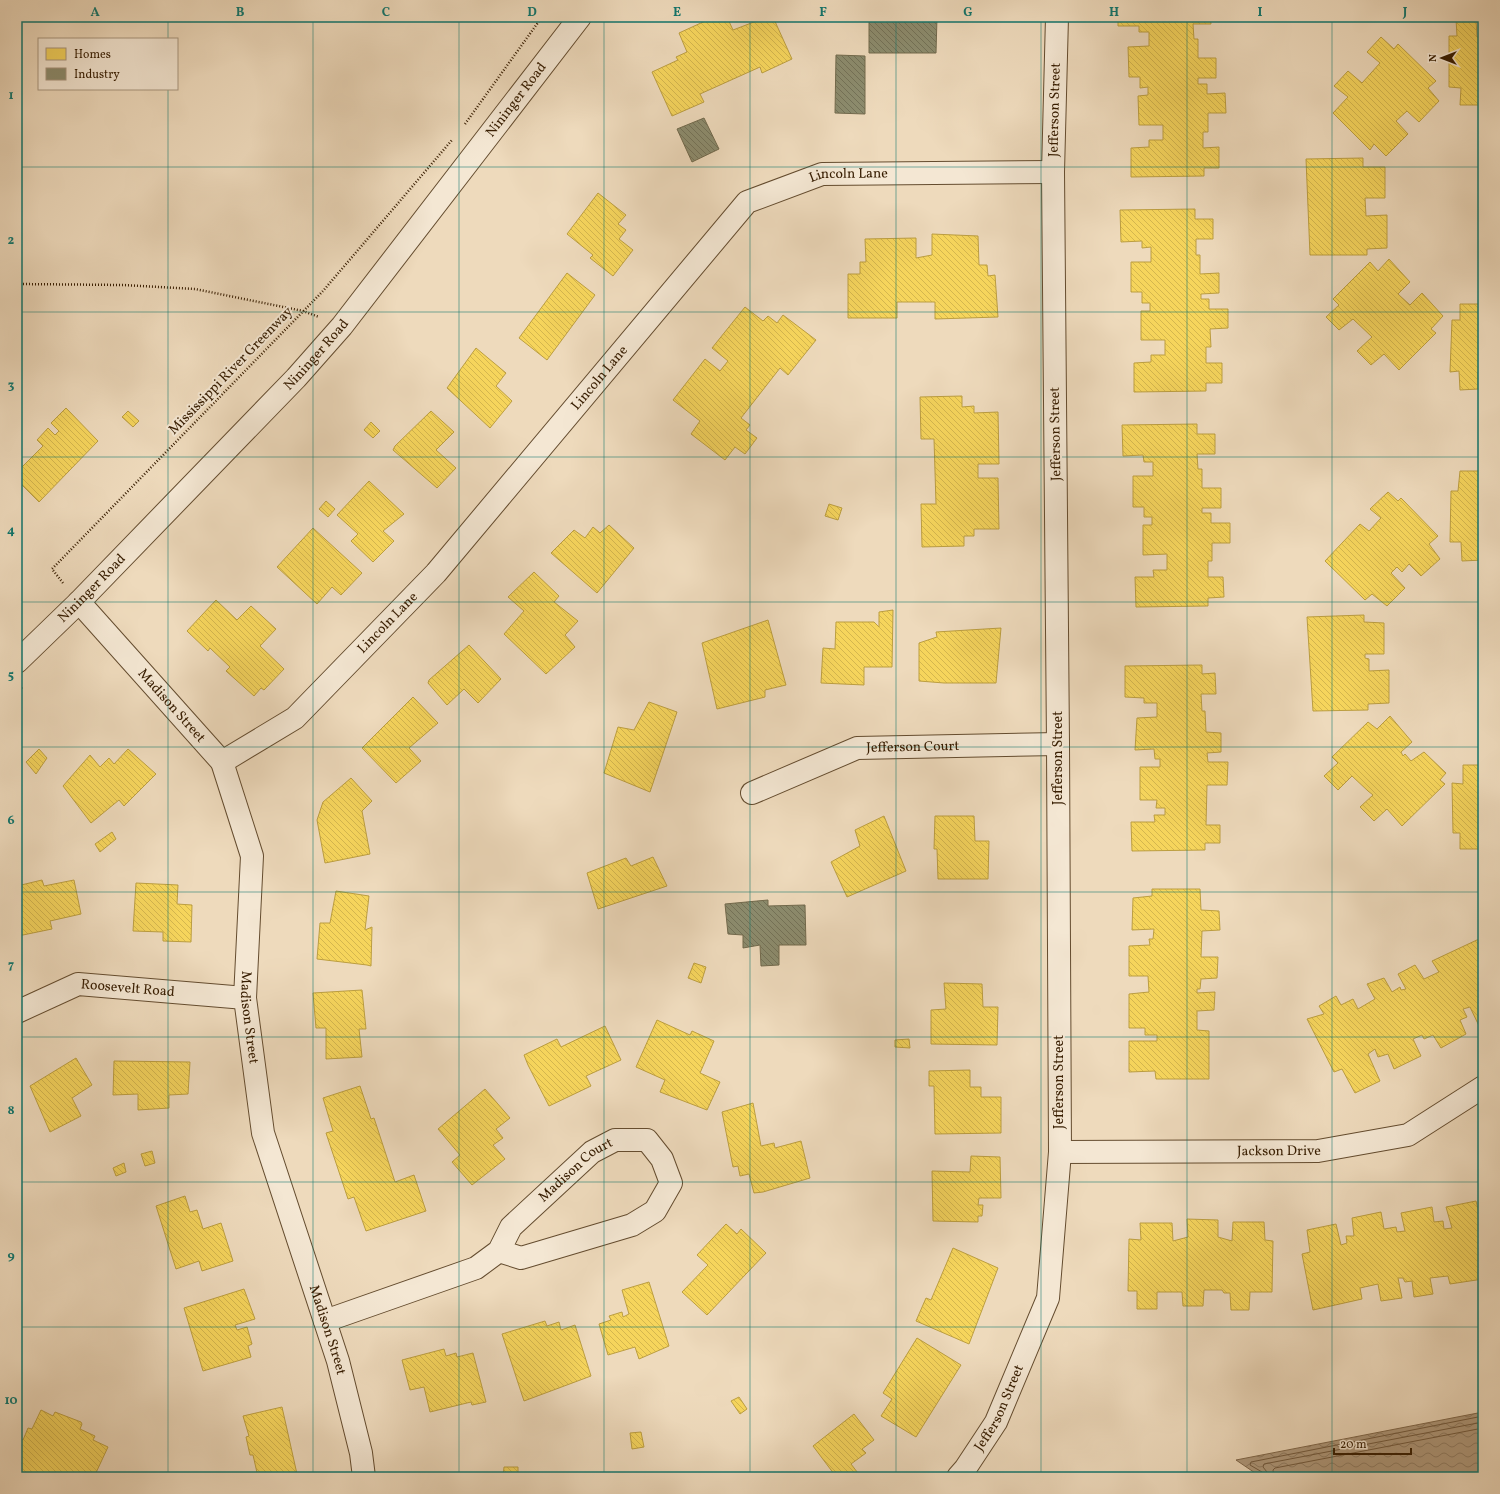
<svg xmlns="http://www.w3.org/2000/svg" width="1500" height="1494" font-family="Vollkorn,serif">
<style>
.water{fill:url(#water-waves);stroke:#7f674a}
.homes{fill:url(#homes-back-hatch);stroke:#bc9e40}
.industry{fill:url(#industry-back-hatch);stroke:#726a4d}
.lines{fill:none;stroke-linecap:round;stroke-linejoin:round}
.shore{stroke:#725a3e;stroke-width:1}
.minor-casing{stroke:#644c2f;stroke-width:24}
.path{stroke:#361c00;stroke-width:2.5;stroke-dasharray:1 2;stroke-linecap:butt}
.minor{stroke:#f4e7d3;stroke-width:22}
.grid{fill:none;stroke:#0f766e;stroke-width:1;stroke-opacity:0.55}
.labels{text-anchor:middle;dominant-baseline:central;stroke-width:4;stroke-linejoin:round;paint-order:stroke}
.street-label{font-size:14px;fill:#361c00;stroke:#f4e7d3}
.neatline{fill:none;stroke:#0f766e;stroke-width:1.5}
.grid-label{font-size:13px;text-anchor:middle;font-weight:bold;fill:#0f766e}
</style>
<defs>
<pattern id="water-waves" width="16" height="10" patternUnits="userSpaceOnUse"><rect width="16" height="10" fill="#af997c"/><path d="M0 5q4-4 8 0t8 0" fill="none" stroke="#8f7c63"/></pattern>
<pattern id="homes-back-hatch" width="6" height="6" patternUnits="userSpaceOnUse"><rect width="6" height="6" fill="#f6d55c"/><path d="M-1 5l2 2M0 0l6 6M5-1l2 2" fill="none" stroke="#d4b64e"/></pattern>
<pattern id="industry-back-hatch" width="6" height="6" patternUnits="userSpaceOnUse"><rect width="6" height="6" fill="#8c8c6e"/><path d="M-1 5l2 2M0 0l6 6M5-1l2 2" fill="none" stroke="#737258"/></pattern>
</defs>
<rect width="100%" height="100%" fill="#eedabc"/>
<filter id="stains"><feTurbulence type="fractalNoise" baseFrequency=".005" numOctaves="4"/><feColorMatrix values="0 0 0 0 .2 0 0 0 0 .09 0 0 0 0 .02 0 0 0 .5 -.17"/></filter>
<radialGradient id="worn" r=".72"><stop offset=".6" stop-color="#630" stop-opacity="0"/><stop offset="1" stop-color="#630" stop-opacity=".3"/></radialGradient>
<path class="water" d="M 1483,1412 L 1483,1477 L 1261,1477 L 1236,1460 Z"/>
<path class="homes" d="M 714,17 L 727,17 L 733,30 L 767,17 L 773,17 L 792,59 L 762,73 L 760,67 L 700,94 L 704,102 L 672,116 L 652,72 L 678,60 L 676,57 L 687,52 L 679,33 Z
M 1118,17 L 1210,17 L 1211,24 L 1193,24 L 1194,39 L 1198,39 L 1198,58 L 1216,58 L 1216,78 L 1198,78 L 1198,84 L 1207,84 L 1207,94 L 1225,93 L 1226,113 L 1208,113 L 1208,132 L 1203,132 L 1203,148 L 1219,147 L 1219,168 L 1204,168 L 1204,176 L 1131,177 L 1131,148 L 1149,147 L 1149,140 L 1163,140 L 1163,125 L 1139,125 L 1138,96 L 1148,95 L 1148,87 L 1140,88 L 1140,77 L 1129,77 L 1128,47 L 1149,46 L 1149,32 L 1139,32 L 1139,26 L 1118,26 Z
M 1456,19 L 1476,19 L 1477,37 L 1483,37 L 1483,105 L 1460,105 L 1461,88 L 1449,87 L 1449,36 L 1457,36 Z
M 1381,37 L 1394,49 L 1398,44 L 1436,81 L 1428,88 L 1439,101 L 1419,122 L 1407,111 L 1396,121 L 1408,134 L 1386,156 L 1374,144 L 1370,150 L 1333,113 L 1348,97 L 1334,86 L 1348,71 L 1362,83 L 1380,63 L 1367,52 Z
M 1363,158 L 1363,167 L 1385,167 L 1385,198 L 1365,198 L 1366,216 L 1387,215 L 1387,248 L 1367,249 L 1367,255 L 1310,255 L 1306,159 Z
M 598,193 L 626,215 L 618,224 L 626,230 L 619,239 L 633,250 L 613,276 L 590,258 L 593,255 L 567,234 Z
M 1195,209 L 1195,219 L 1213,219 L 1213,239 L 1196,239 L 1196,255 L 1200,255 L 1200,274 L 1219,273 L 1219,293 L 1201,294 L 1201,299 L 1209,299 L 1209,309 L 1228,309 L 1228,328 L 1210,329 L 1211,347 L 1206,347 L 1206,363 L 1222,363 L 1222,383 L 1206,383 L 1206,391 L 1134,392 L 1134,363 L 1151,362 L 1151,355 L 1165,355 L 1165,340 L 1141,340 L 1141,311 L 1150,311 L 1150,303 L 1142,303 L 1142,292 L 1131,292 L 1131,262 L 1151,262 L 1151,247 L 1142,248 L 1142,241 L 1121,242 L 1120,210 Z
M 932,234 L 978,236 L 979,265 L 987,265 L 988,276 L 995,275 L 998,317 L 935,319 L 935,302 L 897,302 L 897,318 L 848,318 L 848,274 L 860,274 L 860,262 L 866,262 L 865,239 L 916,238 L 916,258 L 932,255 Z
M 1389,259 L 1410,282 L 1398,294 L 1410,305 L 1422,293 L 1443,316 L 1431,329 L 1436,333 L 1399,370 L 1384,354 L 1371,365 L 1357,351 L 1372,337 L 1353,319 L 1339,330 L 1326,317 L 1339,305 L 1333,299 L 1370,262 L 1378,271 Z
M 567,273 L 595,295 L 547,360 L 519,338 Z
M 1460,304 L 1483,304 L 1483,372 L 1478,372 L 1478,389 L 1460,390 L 1459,371 L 1450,372 L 1452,320 L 1460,320 Z
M 745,307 L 763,321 L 768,316 L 777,323 L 783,315 L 816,340 L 788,375 L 780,368 L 741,418 L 750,425 L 746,430 L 757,438 L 745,454 L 735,447 L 725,460 L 691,434 L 700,421 L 673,400 L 705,359 L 720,371 L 728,361 L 712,348 Z
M 476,348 L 506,373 L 496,386 L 512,401 L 490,428 L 447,388 Z
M 962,396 L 962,407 L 974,406 L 974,413 L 998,412 L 999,464 L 978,464 L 978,478 L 998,478 L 999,529 L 974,529 L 974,536 L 964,536 L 964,546 L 922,547 L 921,504 L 936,504 L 934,439 L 921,439 L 920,397 Z
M 66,408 L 98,441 L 39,502 L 17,480 L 17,472 L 43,446 L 37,440 L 48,428 L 55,435 L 59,431 L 51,423 Z
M 128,411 L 139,421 L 133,427 L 122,417 Z
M 431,411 L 454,432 L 436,450 L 456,468 L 437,488 L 393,450 L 395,446 Z
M 371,422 L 380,431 L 373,438 L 364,430 Z
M 1197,424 L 1197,434 L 1215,434 L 1215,454 L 1197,454 L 1198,469 L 1202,469 L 1202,488 L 1221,488 L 1221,508 L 1202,508 L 1202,513 L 1211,513 L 1211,523 L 1230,523 L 1230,543 L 1212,543 L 1212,561 L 1208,561 L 1208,577 L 1223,577 L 1224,597 L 1208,598 L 1208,606 L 1136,607 L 1135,577 L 1154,577 L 1153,570 L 1167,570 L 1167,554 L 1143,555 L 1143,525 L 1152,525 L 1152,517 L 1144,517 L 1144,507 L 1133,507 L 1133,476 L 1153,476 L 1153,462 L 1144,462 L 1143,455 L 1123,456 L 1122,425 Z
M 1460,471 L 1480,471 L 1480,491 L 1483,491 L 1483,560 L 1462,561 L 1461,542 L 1450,542 L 1451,491 L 1458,491 Z
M 369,481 L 404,514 L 383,531 L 394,541 L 373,562 L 351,541 L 358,534 L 337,515 Z
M 1388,492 L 1398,501 L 1401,498 L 1438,536 L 1429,544 L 1440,559 L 1421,576 L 1409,564 L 1402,572 L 1397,567 L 1391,573 L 1405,588 L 1387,606 L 1372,594 L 1365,600 L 1325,561 L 1360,524 L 1369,531 L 1381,518 L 1370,509 Z
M 326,501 L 335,509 L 328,517 L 319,509 Z
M 829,504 L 842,508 L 838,520 L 825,516 Z
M 609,525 L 634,548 L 597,593 L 551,553 L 574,530 L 585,538 L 593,527 L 600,533 Z
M 313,528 L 362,573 L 341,595 L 332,587 L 317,604 L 277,567 Z
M 534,572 L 559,596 L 554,602 L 578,621 L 565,635 L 575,647 L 546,674 L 504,634 L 524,611 L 508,597 Z
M 216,600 L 237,620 L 251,606 L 276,629 L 260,646 L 284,669 L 264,690 L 261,688 L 254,696 L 226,671 L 230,667 L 210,648 L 208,651 L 187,631 Z
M 893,610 L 892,667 L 864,667 L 864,685 L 821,683 L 823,648 L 835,649 L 836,622 L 874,622 L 879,627 L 879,612 Z
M 1364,615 L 1364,622 L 1384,623 L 1384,654 L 1365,654 L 1365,658 L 1369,659 L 1369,671 L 1389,670 L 1389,703 L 1368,704 L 1368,710 L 1313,711 L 1307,617 Z
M 768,620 L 786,685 L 765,690 L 765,697 L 717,709 L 702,643 Z
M 1001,628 L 996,683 L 944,683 L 919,681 L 919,643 L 937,637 L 936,632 Z
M 469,645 L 501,679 L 478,703 L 464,689 L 447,705 L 428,683 L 429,680 Z
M 1202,665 L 1202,674 L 1215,673 L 1216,694 L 1201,694 L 1202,711 L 1205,711 L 1206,732 L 1221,733 L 1221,752 L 1207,753 L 1208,762 L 1228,762 L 1227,785 L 1207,785 L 1206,825 L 1220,825 L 1220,843 L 1205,843 L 1205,850 L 1132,851 L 1131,822 L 1155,822 L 1154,815 L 1165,815 L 1165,808 L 1156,808 L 1157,800 L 1140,800 L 1140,767 L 1160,767 L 1160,759 L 1155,759 L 1154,749 L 1135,750 L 1137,718 L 1157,717 L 1157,703 L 1144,703 L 1144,698 L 1125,697 L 1125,666 Z
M 413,697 L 438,723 L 409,748 L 421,761 L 396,783 L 362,748 Z
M 649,702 L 677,712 L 650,792 L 604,773 L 618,727 L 634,730 Z
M 1390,716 L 1412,742 L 1401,752 L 1403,756 L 1405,754 L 1411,761 L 1424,752 L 1446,773 L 1440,780 L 1445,784 L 1402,826 L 1387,809 L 1374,821 L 1360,807 L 1373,795 L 1368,791 L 1352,776 L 1338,790 L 1324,776 L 1338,763 L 1332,757 L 1368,722 L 1377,729 Z
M 39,749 L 47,758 L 36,774 L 26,762 Z
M 128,749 L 156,774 L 124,806 L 119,800 L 91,823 L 63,786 L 90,755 L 100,767 L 109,758 L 114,764 Z
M 1463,765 L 1483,765 L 1483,833 L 1480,833 L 1480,849 L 1460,849 L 1460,833 L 1453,833 L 1452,783 L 1463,784 Z
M 351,778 L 372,801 L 362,811 L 370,854 L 325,863 L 317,820 L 323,802 Z
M 884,816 L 906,871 L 847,897 L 831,862 L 860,846 L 855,830 Z
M 935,816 L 974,816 L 975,841 L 989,841 L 988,879 L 938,879 L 937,849 L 934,849 Z
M 112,832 L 116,839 L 100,852 L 95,844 Z
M 653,857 L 667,886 L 598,909 L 587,873 L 626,858 L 631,866 Z
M 42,880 L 44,886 L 74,880 L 81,914 L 50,921 L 52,929 L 18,936 L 17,886 Z
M 136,883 L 178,885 L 177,904 L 192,905 L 191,942 L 163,941 L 163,932 L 133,931 Z
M 1152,889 L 1200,889 L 1201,910 L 1219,911 L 1220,930 L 1202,931 L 1201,957 L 1218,957 L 1217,978 L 1201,979 L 1200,989 L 1197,989 L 1197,993 L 1215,992 L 1214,1010 L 1197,1011 L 1197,1030 L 1209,1031 L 1209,1079 L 1156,1079 L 1155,1071 L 1129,1072 L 1129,1041 L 1157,1041 L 1157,1035 L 1145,1035 L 1145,1028 L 1129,1028 L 1129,994 L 1149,992 L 1148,976 L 1129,976 L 1129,946 L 1150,945 L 1149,939 L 1153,939 L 1154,929 L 1132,930 L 1133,898 L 1152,896 Z
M 336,891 L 369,896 L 365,930 L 372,927 L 371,966 L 367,965 L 317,959 L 320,923 L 330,923 Z
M 1479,939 L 1483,946 L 1483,1026 L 1480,1028 L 1470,1007 L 1463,1009 L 1467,1017 L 1460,1020 L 1466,1034 L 1441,1048 L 1433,1035 L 1424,1039 L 1422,1035 L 1413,1039 L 1421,1056 L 1394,1069 L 1388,1054 L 1378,1057 L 1375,1049 L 1368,1054 L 1380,1081 L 1355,1093 L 1342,1069 L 1334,1072 L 1307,1019 L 1324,1014 L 1319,1006 L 1336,996 L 1341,1005 L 1353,999 L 1358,1009 L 1375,999 L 1367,984 L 1384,978 L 1392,992 L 1400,987 L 1401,990 L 1406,989 L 1398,974 L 1415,965 L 1424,979 L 1439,972 L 1432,961 Z
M 694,963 L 706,967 L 701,983 L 688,978 Z
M 944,983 L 982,984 L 983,1007 L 998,1007 L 997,1045 L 931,1044 L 931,1010 L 946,1009 Z
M 362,990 L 366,1029 L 359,1029 L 362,1057 L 326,1059 L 326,1028 L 316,1028 L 313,993 Z
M 657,1020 L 690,1035 L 692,1031 L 714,1041 L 700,1073 L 720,1082 L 707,1110 L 660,1092 L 665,1080 L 636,1067 Z
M 605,1026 L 621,1060 L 586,1076 L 591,1086 L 549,1106 L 528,1065 L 524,1055 L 557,1039 L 561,1047 Z
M 909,1039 L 910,1048 L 895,1047 L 895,1040 Z
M 76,1058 L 92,1085 L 72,1098 L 81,1116 L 50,1132 L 30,1086 Z
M 114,1061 L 190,1062 L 188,1094 L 169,1095 L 169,1108 L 138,1110 L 138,1094 L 113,1095 Z
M 970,1070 L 970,1087 L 981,1087 L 981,1097 L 1001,1097 L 1001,1133 L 935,1134 L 934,1086 L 929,1086 L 929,1071 Z
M 360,1086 L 371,1119 L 374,1118 L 395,1182 L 414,1175 L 426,1211 L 366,1231 L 354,1197 L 348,1199 L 326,1133 L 333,1131 L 323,1098 Z
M 485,1089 L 510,1118 L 496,1129 L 503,1138 L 493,1145 L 505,1159 L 472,1185 L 452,1162 L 460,1155 L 438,1129 Z
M 753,1103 L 761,1146 L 774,1143 L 775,1148 L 801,1141 L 810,1178 L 763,1192 L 754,1193 L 749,1174 L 740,1176 L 738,1166 L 733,1167 L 722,1112 Z
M 152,1151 L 155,1163 L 145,1166 L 141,1154 Z
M 971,1156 L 1000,1157 L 1001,1198 L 979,1198 L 978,1205 L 983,1205 L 982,1216 L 978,1216 L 978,1222 L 933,1221 L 932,1171 L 970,1172 Z
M 124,1163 L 126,1172 L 116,1176 L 113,1168 Z
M 185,1196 L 190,1212 L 197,1210 L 203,1229 L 221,1223 L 233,1261 L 202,1271 L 199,1261 L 176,1269 L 156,1206 Z
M 1476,1201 L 1481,1221 L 1483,1221 L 1483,1279 L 1450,1284 L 1448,1276 L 1430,1278 L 1433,1294 L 1414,1297 L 1412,1281 L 1405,1282 L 1403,1278 L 1398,1278 L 1402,1298 L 1381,1301 L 1378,1284 L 1360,1288 L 1362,1299 L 1313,1310 L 1302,1254 L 1310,1252 L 1307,1230 L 1336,1224 L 1341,1245 L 1347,1243 L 1346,1236 L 1354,1236 L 1352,1218 L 1381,1212 L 1384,1229 L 1396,1227 L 1397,1232 L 1405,1231 L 1401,1213 L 1432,1207 L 1434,1222 L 1443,1221 L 1444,1229 L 1452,1228 L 1446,1207 Z
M 1187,1219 L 1218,1220 L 1218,1237 L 1232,1241 L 1233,1222 L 1264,1222 L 1265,1240 L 1273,1241 L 1272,1292 L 1250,1292 L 1249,1310 L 1231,1310 L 1230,1293 L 1224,1293 L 1222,1290 L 1204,1290 L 1203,1306 L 1183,1306 L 1182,1292 L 1157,1292 L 1157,1309 L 1137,1309 L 1137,1291 L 1128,1291 L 1129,1239 L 1141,1240 L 1140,1223 L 1172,1223 L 1173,1241 L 1188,1237 Z
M 726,1224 L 737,1234 L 741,1229 L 766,1253 L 707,1315 L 682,1292 L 708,1265 L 697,1255 Z
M 953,1248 L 998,1268 L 969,1344 L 916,1321 L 926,1298 L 931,1300 Z
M 649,1282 L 669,1346 L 639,1359 L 635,1347 L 608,1355 L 599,1324 L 611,1320 L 609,1316 L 622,1312 L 623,1317 L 629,1314 L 622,1290 Z
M 244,1289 L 255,1319 L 235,1325 L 237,1330 L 247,1327 L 252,1344 L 248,1346 L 251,1357 L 203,1371 L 184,1308 Z
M 545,1321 L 547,1326 L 559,1322 L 561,1330 L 575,1325 L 591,1376 L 524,1401 L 502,1334 Z
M 917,1338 L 961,1365 L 916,1437 L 881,1416 L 892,1399 L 883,1393 Z
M 444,1349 L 446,1356 L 456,1353 L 457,1357 L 473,1353 L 486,1402 L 472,1405 L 471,1402 L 430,1412 L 424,1387 L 410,1390 L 402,1360 Z
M 739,1397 L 747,1409 L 740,1414 L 731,1401 Z
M 282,1407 L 297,1474 L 283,1477 L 258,1477 L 253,1455 L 250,1455 L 246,1437 L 249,1436 L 243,1416 Z
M 41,1410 L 53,1416 L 55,1412 L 81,1422 L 82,1424 L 80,1429 L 95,1436 L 93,1440 L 108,1447 L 94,1477 L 59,1477 L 49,1472 L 47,1477 L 17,1477 L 17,1437 L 23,1440 L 28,1428 L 32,1429 Z
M 854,1414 L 874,1440 L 862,1449 L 866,1453 L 851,1464 L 861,1477 L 831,1477 L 834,1474 L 813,1446 Z
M 641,1432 L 644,1447 L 632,1449 L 630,1433 Z
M 504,1467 L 518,1467 L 518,1477 L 503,1477 Z"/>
<path class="industry" d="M 869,17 L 937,17 L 936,53 L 869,53 Z
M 836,55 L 865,56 L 865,114 L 835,113 Z
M 704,118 L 719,149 L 692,162 L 677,129 Z
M 768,900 L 768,906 L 805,905 L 806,945 L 779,945 L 779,965 L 761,966 L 760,945 L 743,948 L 743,935 L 728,934 L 725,904 Z"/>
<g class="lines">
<path class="shore" d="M 1263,1477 L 1262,1472 L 1250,1465 L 1251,1462 L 1483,1416
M 1268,1477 L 1267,1472 L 1263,1467 L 1264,1464 L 1483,1422
M 1274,1477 L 1273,1470 L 1275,1468 L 1483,1428"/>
<g class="minor-casing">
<g id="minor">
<path id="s1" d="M 79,602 L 222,762 L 252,856 L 245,998 L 263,1133 L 338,1361 L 361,1453 L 364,1477"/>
<path id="s2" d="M 17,662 L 79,602 L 296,378 L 342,326 L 580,17"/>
<path id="s3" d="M 222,762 L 295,718 L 436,573 L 747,202 L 822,174 L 1053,172"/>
<path id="s4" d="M 752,793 L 857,748 L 1058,744"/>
<path id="s5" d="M 17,1012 L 78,984 L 245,998"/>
<path id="s6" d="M 1060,1152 L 1318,1151 L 1408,1135 L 1483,1087"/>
<path id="s7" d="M 325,1321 L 476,1268 L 499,1251 L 511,1227 L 592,1152 L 615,1140 L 647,1140 L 662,1159 L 671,1183 L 655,1211 L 632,1225 L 521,1258 L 499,1251"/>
<path id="s8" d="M 958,1477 L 965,1469 L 996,1422 L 1048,1298 L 1060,1152 L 1058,744 L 1053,172 L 1057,17"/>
</g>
</g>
<path class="path" d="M 465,124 L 542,17
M 17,284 L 123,285 L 195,289 L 303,311 L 319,317
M 63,583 L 52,569 L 323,291 L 452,140
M 17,692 L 23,686"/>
<use href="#minor" class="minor"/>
</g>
<path class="grid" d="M 168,17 L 168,39M 313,17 L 313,1477M 459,17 L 459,1477M 604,17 L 604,1477M 750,17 L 750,1477M 896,17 L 896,1477M 1041,17 L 1041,1477M 1187,17 L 1187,1477M 1332,17 L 1332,1477M 168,89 L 168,1477M 17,167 L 1483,167M 17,312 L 1483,312M 17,457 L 1483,457M 17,602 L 1483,602M 17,747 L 1483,747M 17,892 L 1483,892M 17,1037 L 1483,1037M 17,1182 L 1483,1182M 17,1327 L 1483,1327"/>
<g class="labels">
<g class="street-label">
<text stroke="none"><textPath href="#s2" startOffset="753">Nininger Road</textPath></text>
<text stroke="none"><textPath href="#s8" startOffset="1390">Jefferson Street</textPath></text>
<text stroke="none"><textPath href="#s3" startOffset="878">Lincoln Lane</textPath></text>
<text stroke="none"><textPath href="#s2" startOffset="429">Nininger Road</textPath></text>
<text transform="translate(231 371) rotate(-46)">Mississippi River Greenway</text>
<text stroke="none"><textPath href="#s3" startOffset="542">Lincoln Lane</textPath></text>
<text transform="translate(1056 434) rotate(-91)">Jefferson Street</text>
<text stroke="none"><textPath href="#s2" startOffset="105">Nininger Road</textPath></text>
<text stroke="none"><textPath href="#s3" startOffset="218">Lincoln Lane</textPath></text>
<text stroke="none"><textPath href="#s1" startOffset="139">Madison Street</textPath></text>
<text stroke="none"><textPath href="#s4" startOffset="170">Jefferson Court</textPath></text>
<text transform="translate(1058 758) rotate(-90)">Jefferson Street</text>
<text stroke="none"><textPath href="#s5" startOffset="117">Roosevelt Road</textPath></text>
<text stroke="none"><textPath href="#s1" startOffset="475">Madison Street</textPath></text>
<text transform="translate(1059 1082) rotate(-90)">Jefferson Street</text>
<text stroke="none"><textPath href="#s6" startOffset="219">Jackson Drive</textPath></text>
<text stroke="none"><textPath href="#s7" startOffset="302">Madison Court</textPath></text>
<text stroke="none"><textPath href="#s1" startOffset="799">Madison Street</textPath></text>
<text stroke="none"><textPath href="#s8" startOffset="81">Jefferson Street</textPath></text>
</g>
</g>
<rect width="1500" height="1494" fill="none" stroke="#eedabc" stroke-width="44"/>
<rect x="38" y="38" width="140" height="52" fill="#f4e7d3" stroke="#a8967f"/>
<rect x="46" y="48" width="20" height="12" fill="#f6d55c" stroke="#a8967f"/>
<text x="74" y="58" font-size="12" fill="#361c00">Homes</text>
<rect x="46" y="68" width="20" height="12" fill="#8c8c6e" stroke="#a8967f"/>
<text x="74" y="78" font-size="12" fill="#361c00">Industry</text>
<g transform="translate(1442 58) rotate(270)" stroke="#f4e7d3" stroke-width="3" paint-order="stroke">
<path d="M0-3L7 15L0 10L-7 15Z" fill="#361c00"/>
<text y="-6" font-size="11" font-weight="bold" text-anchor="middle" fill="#361c00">N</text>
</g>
<path d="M1334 1448v6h77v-6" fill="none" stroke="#361c00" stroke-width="2"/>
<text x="1340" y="1448" font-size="12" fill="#361c00" stroke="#f4e7d3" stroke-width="3" paint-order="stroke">20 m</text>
<rect x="22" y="22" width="1456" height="1450" class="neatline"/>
<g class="grid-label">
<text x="95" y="16">A</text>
<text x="240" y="16">B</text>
<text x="386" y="16">C</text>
<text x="532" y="16">D</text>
<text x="677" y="16">E</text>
<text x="823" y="16">F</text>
<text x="968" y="16">G</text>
<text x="1114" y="16">H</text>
<text x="1260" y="16">I</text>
<text x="1405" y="16">J</text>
<text x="11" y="99">1</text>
<text x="11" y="244">2</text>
<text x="11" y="389">3</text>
<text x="11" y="534">4</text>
<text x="11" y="679">5</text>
<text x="11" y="824">6</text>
<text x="11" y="969">7</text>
<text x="11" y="1114">8</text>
<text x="11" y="1259">9</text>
<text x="11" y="1404">10</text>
</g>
<rect width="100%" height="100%" filter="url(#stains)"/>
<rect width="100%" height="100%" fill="url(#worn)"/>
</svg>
